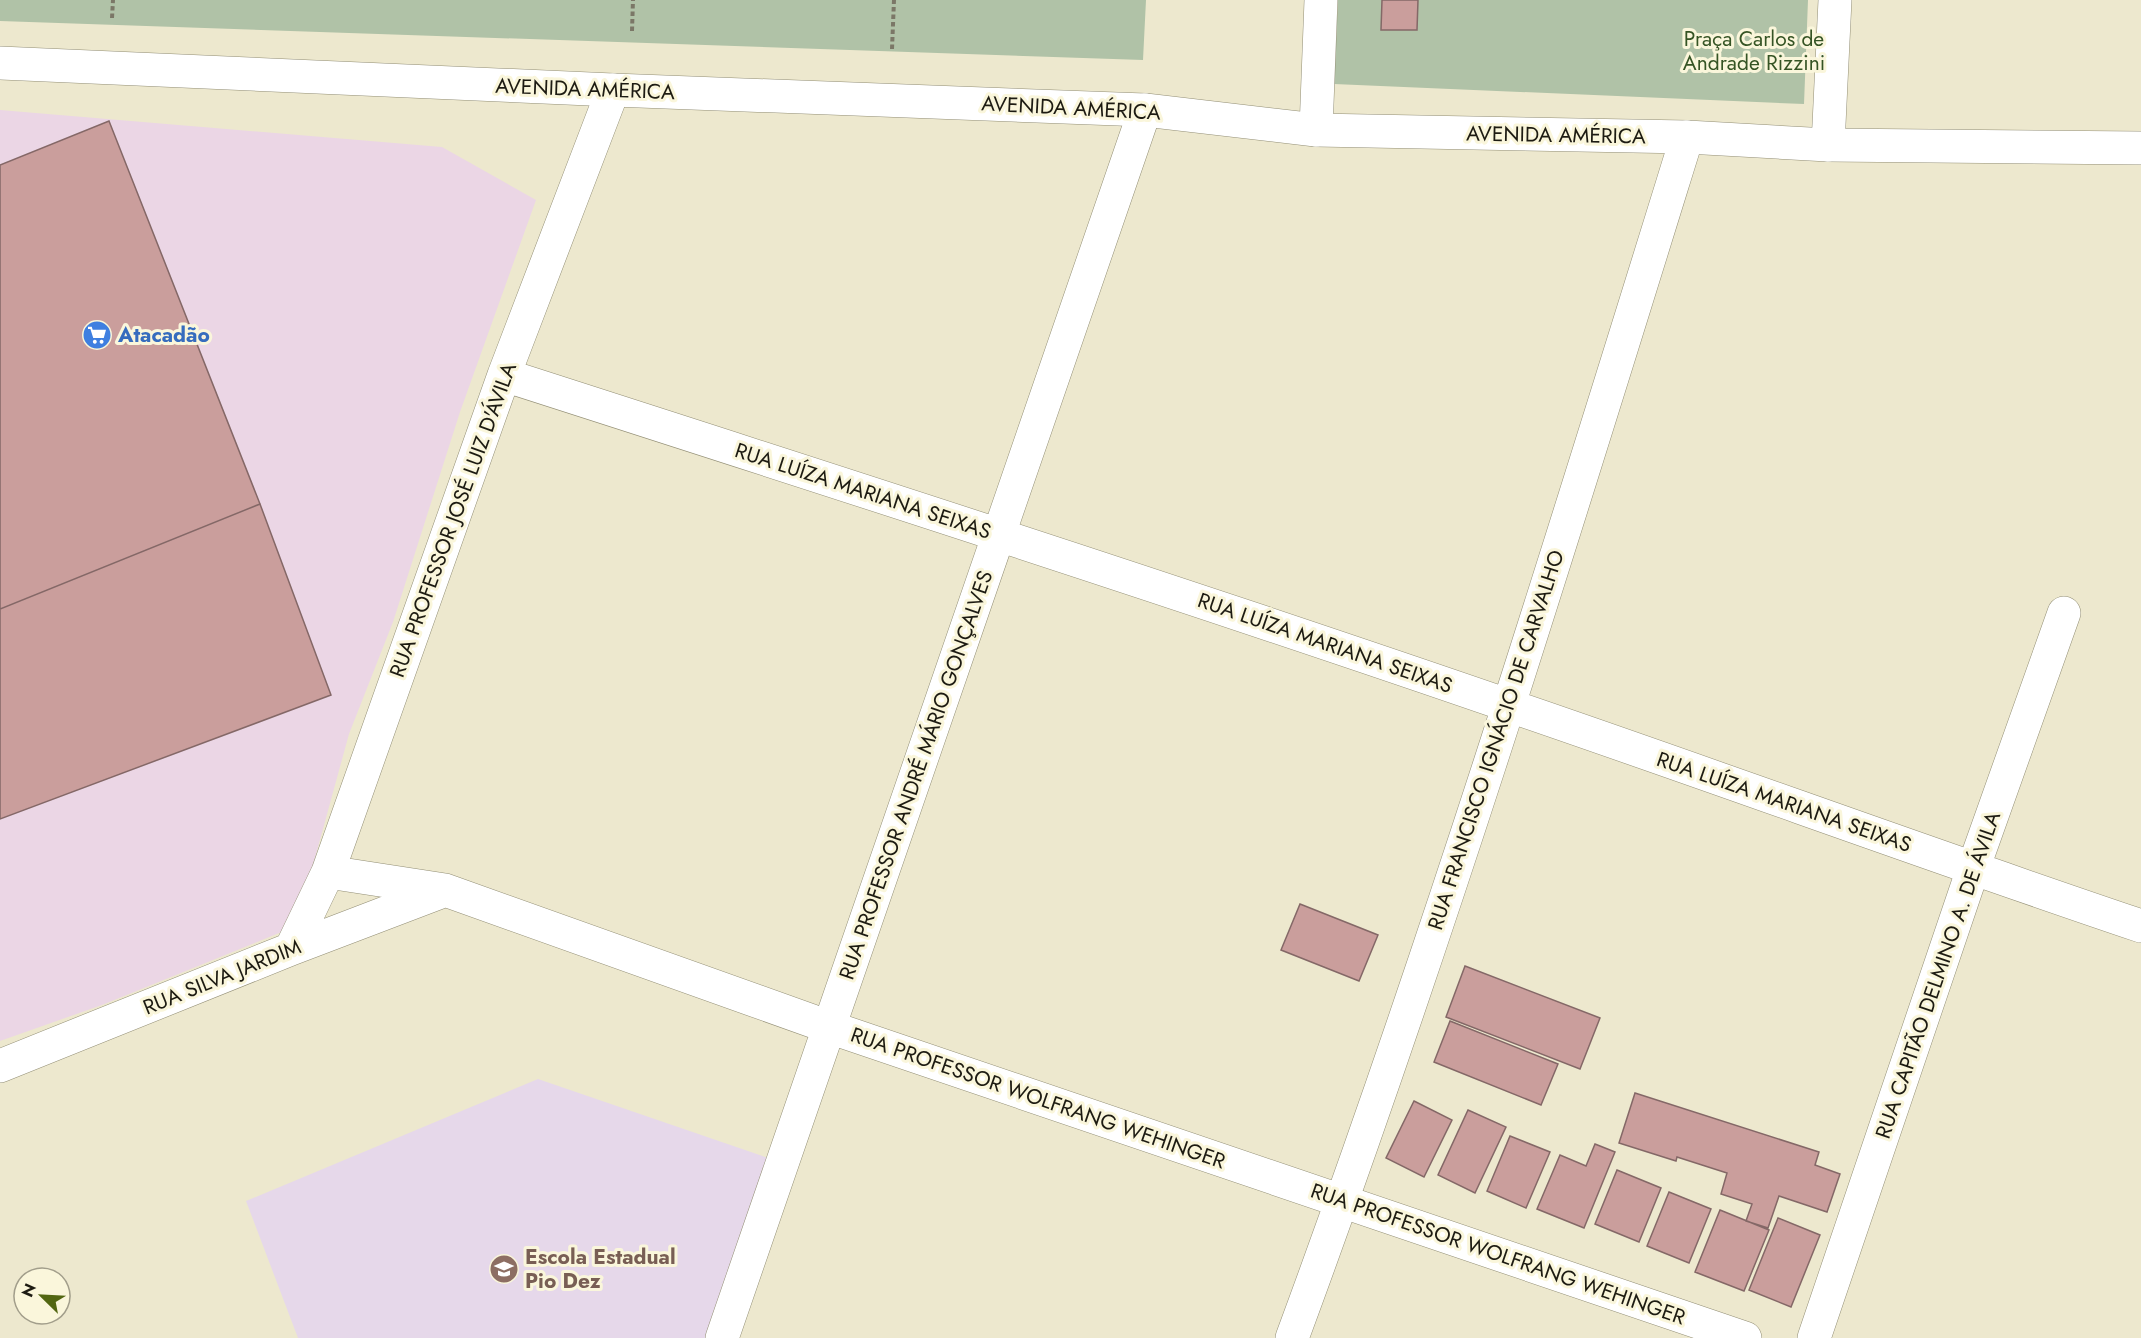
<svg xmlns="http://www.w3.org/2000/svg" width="2141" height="1338" font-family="Jost,sans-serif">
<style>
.commercial{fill:#ebd6e5}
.education{fill:#e6d8ea}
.green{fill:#b0c2a7}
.building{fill:#ca9e9c;stroke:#846867;stroke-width:1.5}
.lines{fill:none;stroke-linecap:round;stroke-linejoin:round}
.minor-casing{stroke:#938f76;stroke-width:34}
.tertiary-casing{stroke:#938f76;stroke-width:34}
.path{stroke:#7b7767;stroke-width:4;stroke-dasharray:4.5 3;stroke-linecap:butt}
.minor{stroke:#fff;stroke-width:33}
.tertiary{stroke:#fff;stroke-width:33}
.labels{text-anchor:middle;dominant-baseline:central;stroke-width:6;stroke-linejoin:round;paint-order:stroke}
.park-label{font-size:21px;fill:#355424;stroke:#faf6db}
.street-label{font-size:21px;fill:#1d1b12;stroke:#faf6db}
.shop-label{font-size:21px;font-weight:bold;fill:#366cbe;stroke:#faf6db;text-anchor:start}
.education-label{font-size:21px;font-weight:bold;fill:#785e54;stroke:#faf6db;text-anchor:start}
</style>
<rect width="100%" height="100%" fill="#ede8ce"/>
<path class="commercial" d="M 0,110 L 442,147 L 536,200 L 460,412 L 393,622 L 349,734 L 301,909 L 284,931 L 102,1005 L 0,1041 Z"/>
<path class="education" d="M 538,1079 L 774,1160 L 712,1338 L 298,1338 L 246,1201 Z"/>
<path class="green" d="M 0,0 L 1146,0 L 1143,60 L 0,21 Z
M 1338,0 L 1808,0 L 1804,104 L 1334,84 Z"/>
<path class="building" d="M 1382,0 L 1418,0 L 1417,30 L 1381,30 Z
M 109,121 L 260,504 L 0,609 L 0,165 Z
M 260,504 L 331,695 L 0,819 L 0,609 Z
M 1300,904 L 1378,935 L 1359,981 L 1281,950 Z
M 1465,966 L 1600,1018 L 1580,1069 L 1446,1017 Z
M 1450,1021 L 1558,1064 L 1541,1105 L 1434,1062 Z
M 1635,1093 L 1819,1152 L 1815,1165 L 1840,1174 L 1827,1212 L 1779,1196 L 1768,1228 L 1746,1221 L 1752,1204 L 1721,1194 L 1727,1173 L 1677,1157 L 1676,1161 L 1619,1143 Z
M 1414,1101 L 1452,1120 L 1424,1177 L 1386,1158 Z
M 1468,1110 L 1506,1127 L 1475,1193 L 1438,1175 Z
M 1510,1136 L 1550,1152 L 1526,1208 L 1487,1191 Z
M 1595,1144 L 1615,1152 L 1584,1228 L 1537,1209 L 1560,1155 L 1586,1166 Z
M 1617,1170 L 1661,1188 L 1639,1242 L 1595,1224 Z
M 1669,1192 L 1711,1209 L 1689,1263 L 1647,1246 Z
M 1720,1210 L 1769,1230 L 1744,1291 L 1695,1272 Z
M 1778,1218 L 1820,1235 L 1791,1307 L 1749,1290 Z"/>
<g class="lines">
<g class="minor-casing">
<path id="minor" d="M 1316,130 L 1321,0
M 1828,145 L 1835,0
M 504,375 C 840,483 1176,591 1510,706 C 1721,778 1930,855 2141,926
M 328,872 L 445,890 L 829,1027 L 1745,1338
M 291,949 L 328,872 L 504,375 L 613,90
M 0,1066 L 291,949 L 443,891
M 722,1338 L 1145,110
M 1292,1338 C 1438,943 1562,540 1687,137
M 1814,1338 L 1973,869 L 2064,613"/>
</g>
<g class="tertiary-casing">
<path id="tertiary" d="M 0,63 L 613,90 L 1145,110 L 1316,130 L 1687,137 L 1828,145 L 2141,148"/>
</g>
<path class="path" d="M 112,18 L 113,0
M 632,31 L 633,0
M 892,49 L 894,0"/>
<use href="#minor" class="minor"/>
<use href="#tertiary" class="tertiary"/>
</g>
<defs>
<g id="supermarket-disc" transform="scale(1.5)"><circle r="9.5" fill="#3f7fe0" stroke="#faf6db"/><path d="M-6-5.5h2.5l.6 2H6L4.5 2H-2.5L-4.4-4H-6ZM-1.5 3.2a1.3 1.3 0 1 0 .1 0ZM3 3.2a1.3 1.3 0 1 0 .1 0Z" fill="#fff"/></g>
<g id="school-disc" transform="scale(1.5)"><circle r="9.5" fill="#8d6e63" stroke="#faf6db"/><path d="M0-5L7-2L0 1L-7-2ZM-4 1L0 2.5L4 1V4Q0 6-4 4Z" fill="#fff"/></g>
</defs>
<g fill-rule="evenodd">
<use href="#supermarket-disc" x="97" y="335"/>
<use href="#school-disc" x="504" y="1269"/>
</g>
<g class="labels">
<g class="park-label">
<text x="1754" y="39">Praça Carlos de<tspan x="1754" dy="24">Andrade Rizzini</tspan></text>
</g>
<g class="street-label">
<text transform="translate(585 89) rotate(2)">AVENIDA AMÉRICA</text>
<text transform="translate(1071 108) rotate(3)">AVENIDA AMÉRICA</text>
<text transform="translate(1556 135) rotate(1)">AVENIDA AMÉRICA</text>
<text transform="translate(863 491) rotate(18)">RUA LUÍZA MARIANA SEIXAS</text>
<text transform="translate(453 520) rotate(-70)">RUA PROFESSOR JOSÉ LUIZ D'ÁVILA</text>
<text transform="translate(1325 643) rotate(19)">RUA LUÍZA MARIANA SEIXAS</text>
<text transform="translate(1496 740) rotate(-72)">RUA FRANCISCO IGNÁCIO DE CARVALHO</text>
<text transform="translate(916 775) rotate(-71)">RUA PROFESSOR ANDRÉ MÁRIO GONÇALVES</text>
<text transform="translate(1784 802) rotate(19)">RUA LUÍZA MARIANA SEIXAS</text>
<text transform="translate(1938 975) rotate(-71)">RUA CAPITÃO DELMINO A. DE ÁVILA</text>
<text transform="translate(222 977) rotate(-22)">RUA SILVA JARDIM</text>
<text transform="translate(1038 1098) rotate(19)">RUA PROFESSOR WOLFRANG WEHINGER</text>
<text transform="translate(1498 1254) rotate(19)">RUA PROFESSOR WOLFRANG WEHINGER</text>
</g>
<g class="shop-label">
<text x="118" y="335">Atacadão</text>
</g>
<g class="education-label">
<text x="525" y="1257">Escola Estadual<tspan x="525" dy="24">Pio Dez</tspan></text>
</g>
</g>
<g transform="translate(42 1296) rotate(294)"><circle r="28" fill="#faf6db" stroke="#a29e8b" stroke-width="1.5"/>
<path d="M0-4.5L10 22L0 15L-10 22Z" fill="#526611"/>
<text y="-9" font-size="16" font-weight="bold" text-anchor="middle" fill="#1d1b12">N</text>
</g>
</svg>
